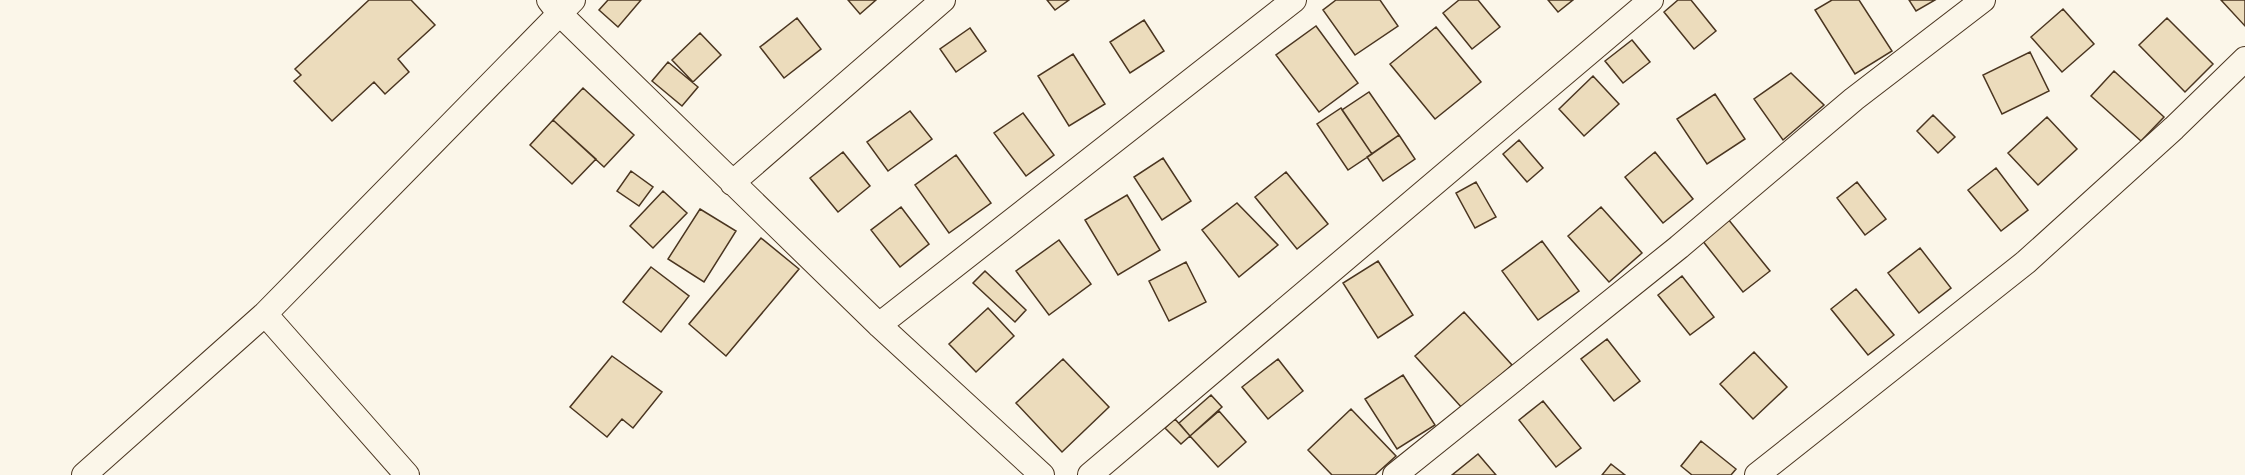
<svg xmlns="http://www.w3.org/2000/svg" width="2245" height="475" font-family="Spectral,serif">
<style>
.building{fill:#ecdcbc;stroke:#4a3520;stroke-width:1.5}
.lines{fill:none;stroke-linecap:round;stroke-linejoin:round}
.street-casing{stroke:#4a3520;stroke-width:26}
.street{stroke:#fbf6e9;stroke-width:24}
</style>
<rect width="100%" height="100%" fill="#fbf6e9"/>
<path class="building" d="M 369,0 L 411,0 L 435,25 L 398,59 L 409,72 L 385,94 L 374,82 L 332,121 L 294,81 L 301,75 L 295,69 Z
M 608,0 L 641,0 L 618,27 L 599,10 Z
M 848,0 L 876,0 L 860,14 Z
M 1047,0 L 1069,0 L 1055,10 Z
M 1336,0 L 1380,0 L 1398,26 L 1355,55 L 1323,10 Z
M 1459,0 L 1478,0 L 1500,27 L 1472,49 L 1443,13 Z
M 1548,0 L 1573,0 L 1558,12 Z
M 1678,0 L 1691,0 L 1716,31 L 1694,49 L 1664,12 Z
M 1832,0 L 1859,0 L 1892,51 L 1855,74 L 1815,10 Z
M 1909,0 L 1935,0 L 1916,11 Z
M 2221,0 L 2245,0 L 2245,26 Z
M 2063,9 L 2094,44 L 2062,72 L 2031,37 Z
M 797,18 L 821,49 L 784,78 L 760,47 Z
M 2167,18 L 2213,64 L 2185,92 L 2139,45 Z
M 1144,20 L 1164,51 L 1130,73 L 1110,42 Z
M 1316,26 L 1358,83 L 1319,112 L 1276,55 Z
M 1436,27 L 1481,82 L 1435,119 L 1390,64 Z
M 970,28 L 986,51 L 956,72 L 940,49 Z
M 700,33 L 721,55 L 693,82 L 672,60 Z
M 1632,40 L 1650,62 L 1623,83 L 1605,61 Z
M 2030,52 L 2049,91 L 2002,114 L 1983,75 Z
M 1073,54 L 1105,104 L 1069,126 L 1038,76 Z
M 668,62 L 698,87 L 682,106 L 652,81 Z
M 2114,71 L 2164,117 L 2141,141 L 2091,96 Z
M 1791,73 L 1824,105 L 1783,140 L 1754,99 Z
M 1593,76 L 1619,104 L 1584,136 L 1559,109 Z
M 583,88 L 634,135 L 604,167 L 553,120 Z
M 1369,92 L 1399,135 L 1372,154 L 1342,110 Z
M 1715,94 L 1745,139 L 1707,164 L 1677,119 Z
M 1341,108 L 1372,154 L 1348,170 L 1317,124 Z
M 910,111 L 932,139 L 888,171 L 867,142 Z
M 1023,113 L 1054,155 L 1026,176 L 994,133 Z
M 1933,115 L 1955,137 L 1938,153 L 1917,131 Z
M 2047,117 L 2077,149 L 2038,185 L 2008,153 Z
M 553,120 L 596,159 L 572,184 L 530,145 Z
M 1399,135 L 1415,159 L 1383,181 L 1367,157 Z
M 1519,140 L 1543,168 L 1527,182 L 1503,154 Z
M 843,152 L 870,186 L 838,212 L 810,178 Z
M 1655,152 L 1693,199 L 1663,223 L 1625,177 Z
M 956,155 L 991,203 L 949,233 L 915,185 Z
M 1163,158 L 1191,201 L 1162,220 L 1134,177 Z
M 1996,168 L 2028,210 L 2001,231 L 1968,190 Z
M 631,171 L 653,187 L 639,206 L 617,191 Z
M 1286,172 L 1328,224 L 1297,249 L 1255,197 Z
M 1476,182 L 1496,217 L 1475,228 L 1456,193 Z
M 1857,182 L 1886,219 L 1865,235 L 1837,198 Z
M 663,191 L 687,213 L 653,248 L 630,226 Z
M 1127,195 L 1160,250 L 1118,275 L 1085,220 Z
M 1237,203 L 1278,245 L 1239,277 L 1202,230 Z
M 901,207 L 929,244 L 900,267 L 871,230 Z
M 1601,207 L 1642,253 L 1609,282 L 1568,236 Z
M 700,209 L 736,231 L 704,282 L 668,259 Z
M 1728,219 L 1770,271 L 1743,292 L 1702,240 Z
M 761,238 L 799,269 L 726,356 L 689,324 Z
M 1059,240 L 1091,284 L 1049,315 L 1016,271 Z
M 1542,241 L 1579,291 L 1538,320 L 1502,271 Z
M 1920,248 L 1951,288 L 1919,313 L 1888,273 Z
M 1378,261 L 1413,315 L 1378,338 L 1343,283 Z
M 1186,262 L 1206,302 L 1169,321 L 1149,281 Z
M 651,267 L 689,296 L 661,332 L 623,302 Z
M 985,271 L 1026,310 L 1015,322 L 973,283 Z
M 1682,276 L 1714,317 L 1690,335 L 1658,295 Z
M 1856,289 L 1894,335 L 1868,355 L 1831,309 Z
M 988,308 L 1014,336 L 976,372 L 949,344 Z
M 1464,312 L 1512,365 L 1463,409 L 1415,356 Z
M 1607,339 L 1640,381 L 1614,401 L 1581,359 Z
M 1754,352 L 1787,387 L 1753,419 L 1720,384 Z
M 612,356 L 662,392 L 633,428 L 622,419 L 607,437 L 570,407 Z
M 1063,359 L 1109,407 L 1062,452 L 1016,403 Z
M 1278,359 L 1303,391 L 1268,419 L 1242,387 Z
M 1403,375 L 1435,425 L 1397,449 L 1365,399 Z
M 1211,395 L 1222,407 L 1190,436 L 1179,423 Z
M 1543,401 L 1581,448 L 1556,467 L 1519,420 Z
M 1351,409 L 1396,456 L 1375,475 L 1332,475 L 1308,450 Z
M 1219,411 L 1246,442 L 1218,467 L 1190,436 Z
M 1175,419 L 1190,436 L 1181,444 L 1165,428 Z
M 1701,441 L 1736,469 L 1731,475 L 1692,475 L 1681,466 Z
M 1478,454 L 1496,475 L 1452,475 Z
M 1611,464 L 1625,475 L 1602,475 Z"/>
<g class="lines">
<g class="street-casing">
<path id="street" d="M 549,0 L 559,13 L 879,325 L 1042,475
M 732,183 L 943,0
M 265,314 L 407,475
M 879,325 L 1294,0
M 84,475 L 265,314 L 573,0
M 1090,475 L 1651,0
M 1395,475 L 1679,247 L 1854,99 L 1983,0
M 1757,475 L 2026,262 L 2174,128 L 2245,59"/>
</g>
<use href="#street" class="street"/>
</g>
</svg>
